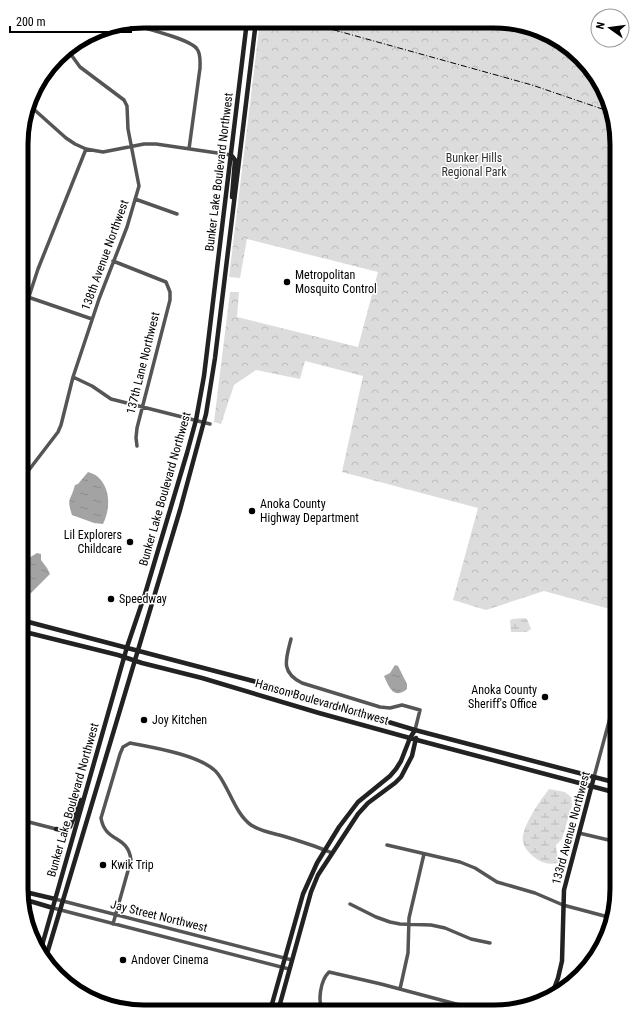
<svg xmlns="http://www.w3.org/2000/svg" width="638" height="1033" font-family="'Roboto Condensed',sans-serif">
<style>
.wetland{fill:url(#wetland-marsh)}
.park{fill:url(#park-crowns)}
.water{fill:url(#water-ripples)}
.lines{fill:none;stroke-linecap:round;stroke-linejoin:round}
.street{stroke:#555;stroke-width:3.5}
.secondary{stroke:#222;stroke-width:4.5}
.rail{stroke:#000;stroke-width:1;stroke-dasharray:6 2 1 2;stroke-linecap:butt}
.poi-dot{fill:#000;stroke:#fff;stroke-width:1.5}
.labels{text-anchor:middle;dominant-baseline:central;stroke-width:3;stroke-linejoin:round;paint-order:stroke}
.park-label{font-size:12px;fill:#333;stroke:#fff}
.street-label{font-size:12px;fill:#000;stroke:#fff}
.poi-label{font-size:12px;fill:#000;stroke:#fff;text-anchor:start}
.rim{fill:none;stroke:#000;stroke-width:5}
</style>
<defs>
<pattern id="wetland-marsh" width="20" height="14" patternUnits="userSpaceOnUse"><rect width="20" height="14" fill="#dcdcdc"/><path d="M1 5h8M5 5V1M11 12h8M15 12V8" fill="none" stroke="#bbb"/></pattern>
<pattern id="park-crowns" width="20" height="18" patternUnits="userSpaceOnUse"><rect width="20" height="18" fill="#dcdcdc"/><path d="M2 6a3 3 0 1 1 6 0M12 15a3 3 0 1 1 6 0" fill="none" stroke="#bbb"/></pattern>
<pattern id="water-ripples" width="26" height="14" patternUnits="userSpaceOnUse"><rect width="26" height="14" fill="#a3a3a3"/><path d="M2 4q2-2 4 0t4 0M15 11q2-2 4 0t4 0" fill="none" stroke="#8b8b8b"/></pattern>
</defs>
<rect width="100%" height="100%" fill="#fff"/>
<path class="wetland" d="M 523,618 L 527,619 L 531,629 L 527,632 L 511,632 L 510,620 L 513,619 Z
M 549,789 L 565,792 L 571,797 L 572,805 L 562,839 L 556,845 L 558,863 C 549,865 541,863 534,857 C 529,853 525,849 523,842 C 520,829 541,799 549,789 Z"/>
<path class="park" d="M 260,21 L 510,22 L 569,47 L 608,97 L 617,144 L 617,611 L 544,591 L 486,610 L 453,600 L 478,508 L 342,472 L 363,376 L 305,361 L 300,379 L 256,370 L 234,385 L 221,424 L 214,422 L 230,292 L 239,292 L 237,317 L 358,347 L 378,272 L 247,239 L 240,278 L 229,277 Z"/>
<path class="water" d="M 88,472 C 91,473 97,475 99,478 C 111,490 110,510 103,524 L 94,523 L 72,515 C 66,497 71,501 75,485 L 78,484 Z
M 37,553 L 41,554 L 41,560 L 47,568 L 50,574 L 29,595 L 21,594 L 22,565 L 24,561 Z
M 395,665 L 398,666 L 407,684 L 407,689 C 393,700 389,687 384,676 L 390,673 Z"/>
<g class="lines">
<path class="street" d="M 130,24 C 144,28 190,39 197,49 C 201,54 200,62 200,68 L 189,149
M 29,105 L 66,138 L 75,144 L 86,149 L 103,152 L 144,144 L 156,144 L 231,155
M 135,199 L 177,214
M 113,261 L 166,282 L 170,292 L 170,300 L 137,428 L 136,438 L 137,446
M 22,295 L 92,319
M 22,318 L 38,269 L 86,149
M 73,377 L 92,386 L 111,399 L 210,424
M 22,479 L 58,432 L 61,425 L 73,377 L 99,299 L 127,227 L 139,186 L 128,129 L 127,106 L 124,100 L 80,67 L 67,49
M 291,639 C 286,659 280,672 302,683 L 380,707 L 390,708 L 402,705 L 420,710 L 415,730
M 594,777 L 617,692
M 21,820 L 56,829
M 579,833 L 617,842
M 387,845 L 460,862 L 475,868 L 497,882 L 535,893 L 563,905 L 612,918
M 55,899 L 292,960
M 350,904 L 376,917 L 390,922 L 400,924 L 431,925 L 445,928 L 471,939 L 490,943
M 53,908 L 289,969
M 113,924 L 131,860 C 128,834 105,843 101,818 L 120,754 L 123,747 L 130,743 C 152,747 205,756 218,774 C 230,790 235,813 251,825 C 260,831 272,833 283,836 C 299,841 316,846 332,853
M 400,989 L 408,953 L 409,918 L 424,854
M 322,1012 C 318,1000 320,981 329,972 L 381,984 L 486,1012"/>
<path class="secondary" d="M 231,155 L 235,160 L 232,197
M 21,620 L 253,681 L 415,730 L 617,783
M 21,631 L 118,655 L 142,663 L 202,678 L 319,713 L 417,740 L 617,793
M 56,829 L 62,830 L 70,827 L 81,800
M 21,891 L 55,899
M 23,899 L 53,908
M 41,949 L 127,647 L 145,594 L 187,453 L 196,420 L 204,376 L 247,21
M 46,957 L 180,510 L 206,414 L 215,358 L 256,21
M 552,994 L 558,978 L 562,961 L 564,890 L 594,777
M 270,1011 L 303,894 L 317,863 L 339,827 L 358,802 L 390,776 L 396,769 L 401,761 L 410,738 L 415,730
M 278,1011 L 311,892 L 318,875 L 358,814 L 368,803 L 395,783 L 401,777 L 412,756 L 416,738"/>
<path class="rail" d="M 302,21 L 532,85 L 611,112"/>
</g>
<g class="poi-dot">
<circle cx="287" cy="282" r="4"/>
<circle cx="252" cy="511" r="4"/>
<circle cx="130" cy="542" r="4"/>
<circle cx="111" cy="599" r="4"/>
<circle cx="545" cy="697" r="4"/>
<circle cx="144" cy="720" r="4"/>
<circle cx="103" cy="865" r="4"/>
<circle cx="123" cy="960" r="4"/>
</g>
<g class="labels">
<g class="park-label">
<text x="474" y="158">Bunker Hills<tspan x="474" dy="14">Regional Park</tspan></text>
</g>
<g class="street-label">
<text transform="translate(219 172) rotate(-83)">Bunker Lake Boulevard Northwest</text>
<text transform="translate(105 255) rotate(-70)">138th Avenue Northwest</text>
<text transform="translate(143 363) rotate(-76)">137th Lane Northwest</text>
<text transform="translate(165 489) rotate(-74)">Bunker Lake Boulevard Northwest</text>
<text transform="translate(322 702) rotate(16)">Hanson Boulevard Northwest</text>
<text transform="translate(73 800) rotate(-74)">Bunker Lake Boulevard Northwest</text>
<text transform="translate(571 828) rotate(-75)">133rd Avenue Northwest</text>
<text transform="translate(159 916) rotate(14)">Jay Street Northwest</text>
</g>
<g class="poi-label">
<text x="295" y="275">Metropolitan<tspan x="295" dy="14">Mosquito Control</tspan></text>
<text x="260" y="504">Anoka County<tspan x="260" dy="14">Highway Department</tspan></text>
<text x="122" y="535" text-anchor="end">Lil Explorers<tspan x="122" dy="14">Childcare</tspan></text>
<text x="119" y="599">Speedway</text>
<text x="537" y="690" text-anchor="end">Anoka County<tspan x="537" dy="14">Sheriff's Office</tspan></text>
<text x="152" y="720">Joy Kitchen</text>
<text x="111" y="865">Kwik Trip</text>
<text x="131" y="960">Andover Cinema</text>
</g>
</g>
<path d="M0 0H638V1033H0ZM144 28H494A116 116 0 0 1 610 144V889A116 116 0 0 1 494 1005H144A116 116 0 0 1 28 889V144A116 116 0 0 1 144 28Z" fill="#fff" fill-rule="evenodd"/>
<path class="rim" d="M144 28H494A116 116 0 0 1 610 144V889A116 116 0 0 1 494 1005H144A116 116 0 0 1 28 889V144A116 116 0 0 1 144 28Z"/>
<g transform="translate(610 28) rotate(284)"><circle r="19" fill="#ffffff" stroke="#999999"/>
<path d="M0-3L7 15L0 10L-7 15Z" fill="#000000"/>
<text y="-6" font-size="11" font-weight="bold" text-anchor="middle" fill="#000000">N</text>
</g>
<path d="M10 26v6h121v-6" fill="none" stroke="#000000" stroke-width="2"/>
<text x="16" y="26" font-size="12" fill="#000000" stroke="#ffffff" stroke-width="3" paint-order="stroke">200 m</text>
</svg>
